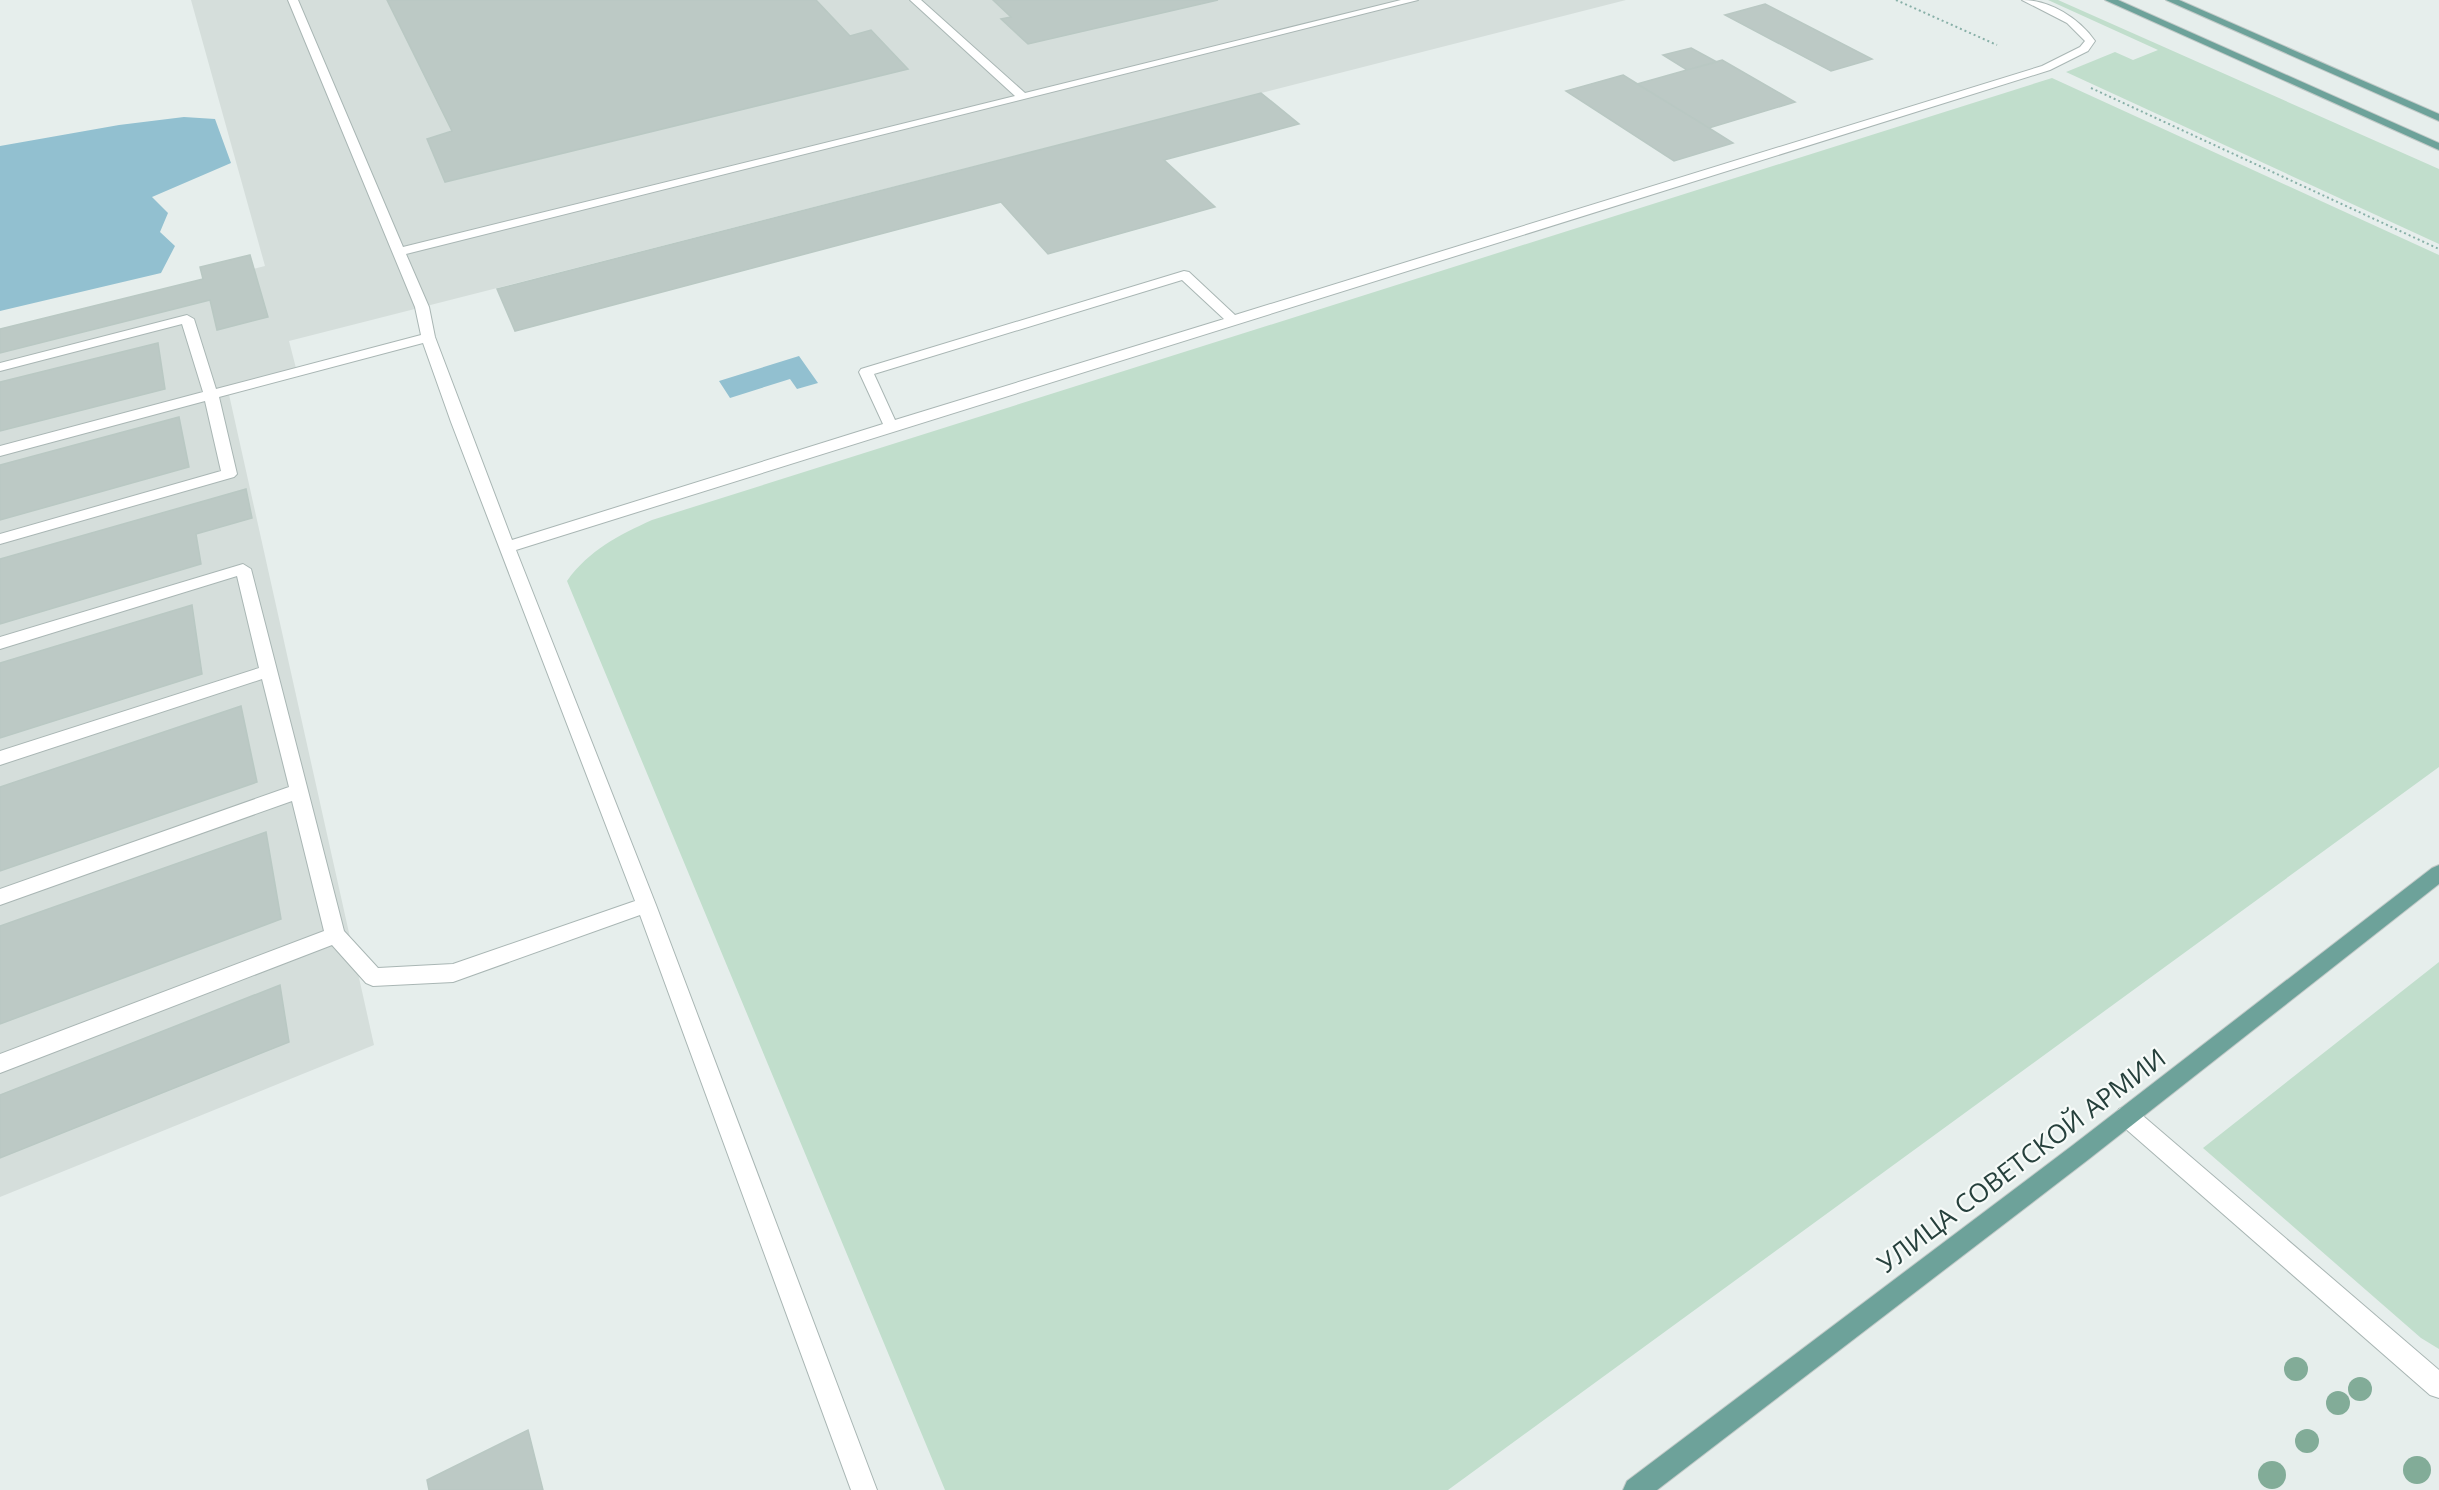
<svg xmlns="http://www.w3.org/2000/svg" width="2439" height="1490" font-family="'Open Sans',sans-serif">
<style>
.built{fill:#d5dedb}
.green{fill:#c1decc}
.water{fill:#92c0d0}
.building{fill:#bcc9c5;stroke:#b9c8c3;stroke-width:1.5}
.lines{fill:none;stroke-linecap:round;stroke-linejoin:round}
.minor-casing{stroke:#a9b6b4;stroke-width:2}
.major-casing{stroke:#c2cac8;stroke-width:2}
.path{stroke:#88b0a8;stroke-width:2;stroke-dasharray:2 3;stroke-linecap:butt}
.minor{fill:#fff;fill-rule:evenodd}
.major{fill:#6da29a;fill-rule:evenodd}
.tree{fill:#82ac98}
.labels{text-anchor:middle;dominant-baseline:central;stroke-width:4.5;stroke-linejoin:round;paint-order:stroke}
.near-street-label{font-size:26px;fill:#26403c;stroke:#f7fbf9}
</style>
<rect width="100%" height="100%" fill="#e6eeec"/>
<path class="built" d="M 191,0 L 1626,0 L 289,341 L 297,372 L 228,390 L 374,1045 L 0,1197 L 0,331 L 265,266 Z"/>
<path class="green" d="M 2048,0 L 2058,0 L 2439,169 L 2439,244 L 2066,72 L 2115,52 L 2133,60 L 2158,50 Z
M 2052,78 L 2439,255 L 2439,767 L 1448,1490 L 945,1490 L 567,581 C 589,550 619,535 652,520 Z
M 2439,962 L 2439,1349 L 2421,1338 L 2203,1148 Z"/>
<path class="water" d="M 184,117 L 215,119 L 231,163 L 152,197 L 168,213 L 160,232 L 175,246 L 161,273 L 0,311 L 0,146 L 119,125 Z
M 799,356 L 818,383 L 797,389 L 790,379 L 730,398 L 719,381 Z"/>
<path class="building" d="M 387,0 L 816,0 L 850,36 L 871,30 L 908,69 L 445,182 L 427,139 L 452,131 Z
M 993,0 L 1218,0 L 1028,44 L 1001,19 L 1011,17 Z
M 1765,4 L 1872,59 L 1831,71 L 1725,15 Z
M 1691,48 L 1717,62 L 1687,70 L 1663,55 Z
M 1722,60 L 1795,102 L 1709,128 L 1637,84 Z
M 1623,75 L 1709,128 L 1733,143 L 1674,161 L 1566,91 Z
M 1261,93 L 1299,124 L 1164,160 L 1215,207 L 1048,254 L 1001,202 L 515,331 L 497,289 Z
M 250,255 L 268,317 L 217,330 L 210,300 L 0,353 L 0,329 L 203,279 L 200,267 Z
M 158,343 L 165,389 L 0,431 L 0,382 Z
M 179,417 L 189,467 L 0,520 L 0,465 Z
M 246,489 L 252,518 L 196,534 L 201,564 L 0,624 L 0,559 Z
M 192,605 L 202,674 L 0,738 L 0,663 Z
M 241,706 L 257,782 L 0,871 L 0,787 Z
M 266,832 L 281,919 L 0,1024 L 0,926 Z
M 280,985 L 289,1042 L 0,1158 L 0,1095 Z
M 528,1430 L 543,1490 L 429,1490 L 427,1480 Z"/>
<g class="lines">
<g class="minor-casing">
<path id="minor" d="M 288,0 L 298,0 L 403,247 L 1015,96 L 910,0 L 921,0 L 1025,93 L 1401,0 L 1418,0 L 406,254 L 429,307 L 435,337 L 512,540 L 883,424 L 859,372 L 861,369 L 1184,271 L 1189,272 L 1235,315 L 2042,66 L 2080,47 L 2085,41 L 2067,23 L 2022,0 C 2050,0 2079,18 2095,41 L 2088,51 L 2050,70 L 516,550 L 656,905 L 877,1490 L 851,1490 L 640,915 L 453,982 L 373,986 L 366,983 L 332,945 L 0,1073 L 0,1054 L 324,931 L 292,801 L 0,905 L 0,889 L 289,787 L 262,679 L 0,765 L 0,751 L 259,668 L 237,576 L 0,649 L 0,637 L 243,564 L 251,569 L 344,931 L 378,968 L 453,964 L 635,901 L 451,422 L 423,343 L 219,397 L 237,474 L 234,477 L 0,544 L 0,534 L 221,471 L 205,401 L 0,456 L 0,446 L 203,392 L 182,324 L 0,371 L 0,363 L 187,315 L 194,319 L 216,389 L 421,335 L 415,307 ZM 1182,280 L 1224,319 L 895,420 L 874,374 Z
M 2127,1106 L 2135,1109 L 2439,1370 L 2439,1398 L 2430,1395 L 2119,1123 L 2116,1116 L 2119,1109 Z"/>
</g>
<g class="major-casing">
<path id="major" d="M 2105,0 L 2118,0 L 2439,143 L 2439,150 Z
M 2166,0 L 2179,0 L 2439,114 L 2439,121 Z
M 2439,865 L 2439,884 L 2089,1159 L 1657,1490 L 1623,1490 L 1627,1481 L 2073,1145 L 2432,868 Z"/>
</g>
<path class="path" d="M 1896,0 L 1997,45
M 2091,88 L 2439,249"/>
<use href="#minor" class="minor"/>
<use href="#major" class="major"/>
</g>
<g class="tree">
<circle cx="2296" cy="1369" r="12"/>
<circle cx="2360" cy="1389" r="12"/>
<circle cx="2338" cy="1403" r="12"/>
<circle cx="2307" cy="1441" r="12"/>
<circle cx="2417" cy="1470" r="14"/>
<circle cx="2272" cy="1475" r="14"/>
</g>
<g class="labels">
<g class="near-street-label">
<text transform="translate(2021 1160) rotate(-37)">УЛИЦА СОВЕТСКОЙ АРМИИ</text>
</g>
</g>
</svg>
